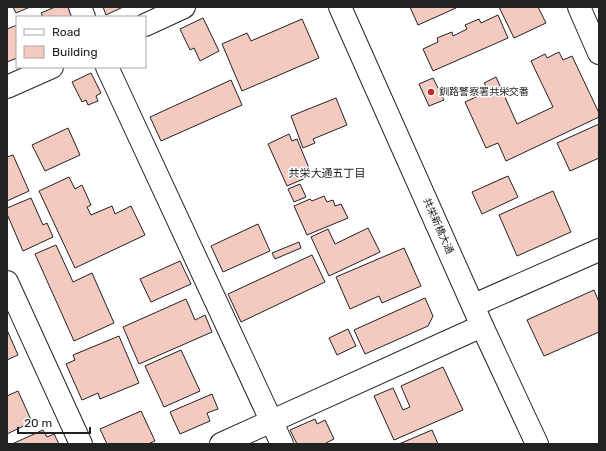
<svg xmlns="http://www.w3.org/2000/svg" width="606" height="451" font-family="Rubik,'Noto Sans JP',sans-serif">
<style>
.building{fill:#f3c9c0;stroke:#222}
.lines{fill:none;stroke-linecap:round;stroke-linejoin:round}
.street-casing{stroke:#222;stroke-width:24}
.secondary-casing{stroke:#222;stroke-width:24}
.street{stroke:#fff;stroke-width:22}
.secondary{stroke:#fff;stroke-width:22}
.poi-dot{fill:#c62828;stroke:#fff;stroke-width:1.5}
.labels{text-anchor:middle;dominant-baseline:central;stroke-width:3;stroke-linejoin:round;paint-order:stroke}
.poi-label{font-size:10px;fill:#222;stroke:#fff;text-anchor:start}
.street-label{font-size:10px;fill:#222;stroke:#fff}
.neighbourhood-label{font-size:11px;fill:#222;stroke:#fff}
</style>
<rect width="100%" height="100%" fill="#fff"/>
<path class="building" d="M 13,7 L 30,7 L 16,13 Z
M 55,7 L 70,7 L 74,17 L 43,17 L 41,13 Z
M 103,7 L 123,7 L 106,15 Z
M 410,7 L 456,7 L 456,8 L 418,25 Z
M 499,7 L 538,7 L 546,23 L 514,38 Z
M 498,15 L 508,38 L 433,71 L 423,49 L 438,42 L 437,38 L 452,32 L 453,36 L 467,29 L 465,25 L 479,19 L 481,23 Z
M 203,18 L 219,51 L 200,61 L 194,48 L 190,50 L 180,29 Z
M 302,19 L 319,58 L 242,91 L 222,44 L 247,33 L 251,41 Z
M 17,25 L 17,58 L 7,62 L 7,29 Z
M 559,52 L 563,60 L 572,56 L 599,113 L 599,117 L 506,161 L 498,143 L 486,148 L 465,102 L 476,97 L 474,91 L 486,86 L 484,83 L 496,77 L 517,124 L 553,107 L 531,61 L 545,54 L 547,58 Z
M 91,73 L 101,93 L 96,96 L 98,101 L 88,105 L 86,100 L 82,102 L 72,82 Z
M 433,78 L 444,100 L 429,106 L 419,84 Z
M 231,80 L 242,105 L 161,141 L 150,117 Z
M 336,98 L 347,125 L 313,139 L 315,143 L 303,148 L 291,116 Z
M 599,124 L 599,158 L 570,171 L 557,143 Z
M 68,128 L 80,155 L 45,171 L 32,145 Z
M 289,134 L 292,141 L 297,139 L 309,168 L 305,169 L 308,177 L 287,186 L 268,144 Z
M 13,155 L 29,191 L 7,201 L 7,157 Z
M 508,176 L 518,197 L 482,214 L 472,192 Z
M 69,177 L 75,189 L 82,185 L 91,205 L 87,207 L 91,215 L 112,206 L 115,214 L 131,206 L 145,235 L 75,268 L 39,191 Z
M 300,184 L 306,197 L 294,202 L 288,189 Z
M 553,191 L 571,232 L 517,256 L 499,215 Z
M 324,196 L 327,202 L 333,200 L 335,206 L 341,204 L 348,218 L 307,235 L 294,206 L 310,199 L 312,201 Z
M 31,198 L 43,225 L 47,223 L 53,237 L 23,251 L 7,214 L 7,208 Z
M 258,224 L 270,251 L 223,272 L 211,246 Z
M 368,228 L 380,252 L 329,276 L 311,237 L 328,229 L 335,244 Z
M 299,242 L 301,248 L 275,259 L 272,253 Z
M 56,245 L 73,282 L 92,273 L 114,323 L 74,341 L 35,254 Z
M 404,248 L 421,286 L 382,303 L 379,296 L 350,309 L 336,277 Z
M 312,255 L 325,282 L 241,322 L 228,294 Z
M 180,261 L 191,284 L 151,302 L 140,279 Z
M 594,290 L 599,302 L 599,332 L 544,356 L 527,320 Z
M 425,298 L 433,316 L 428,326 L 365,354 L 354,330 Z
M 186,299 L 195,320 L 205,315 L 212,332 L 139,364 L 123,327 Z
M 348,329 L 356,346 L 337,355 L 329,338 Z
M 7,330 L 18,355 L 7,360 Z
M 119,336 L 139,383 L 100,399 L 98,393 L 82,400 L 66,364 L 75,360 L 73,355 Z
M 181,350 L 200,391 L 164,407 L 145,366 Z
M 443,367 L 463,410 L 394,440 L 374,396 L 393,388 L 403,410 L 410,407 L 401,386 Z
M 18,391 L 32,422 L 7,434 L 7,396 Z
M 212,394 L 218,409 L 207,413 L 210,421 L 180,434 L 170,412 Z
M 141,411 L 155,441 L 148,444 L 107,444 L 100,429 Z
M 315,419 L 317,424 L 325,420 L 334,439 L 324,444 L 297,444 L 290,430 Z
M 43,430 L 47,437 L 54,434 L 59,444 L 12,444 Z
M 432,430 L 438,444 L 399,444 Z"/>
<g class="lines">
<g class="street-casing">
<path id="street" d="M 80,7 L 84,17
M 579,7 L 599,53
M 145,25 L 184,7
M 107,67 L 282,444
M 7,87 L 52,67
M 7,282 L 81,444
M 474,305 L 599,250
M 221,444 L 482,326"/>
</g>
<g class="secondary-casing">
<path id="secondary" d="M 340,7 L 482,326 L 537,444"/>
</g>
<use href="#street" class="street"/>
<use href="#secondary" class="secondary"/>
</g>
<circle class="poi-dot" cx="431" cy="92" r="4"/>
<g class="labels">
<g class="poi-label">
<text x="439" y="92">釧路警察署共栄交番</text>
</g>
<g class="street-label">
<text transform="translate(438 226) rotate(66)">共栄新橋大通</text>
</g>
<g class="neighbourhood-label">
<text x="327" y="173">共栄大通五丁目</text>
</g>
</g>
<rect width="606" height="451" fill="none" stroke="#222222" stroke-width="16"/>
<rect x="16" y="16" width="130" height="52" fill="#ffffff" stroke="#a7a7a7"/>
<rect x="24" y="29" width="20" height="6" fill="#ffffff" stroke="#a7a7a7"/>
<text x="52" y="36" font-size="12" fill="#222222">Road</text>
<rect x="24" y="46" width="20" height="12" fill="#f3c9c0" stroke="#a7a7a7"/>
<text x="52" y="56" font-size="12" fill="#222222">Building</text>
<path d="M18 427v6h72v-6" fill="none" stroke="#222222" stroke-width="2"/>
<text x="24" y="427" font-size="12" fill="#222222" stroke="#ffffff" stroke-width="3" paint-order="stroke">20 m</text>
</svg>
